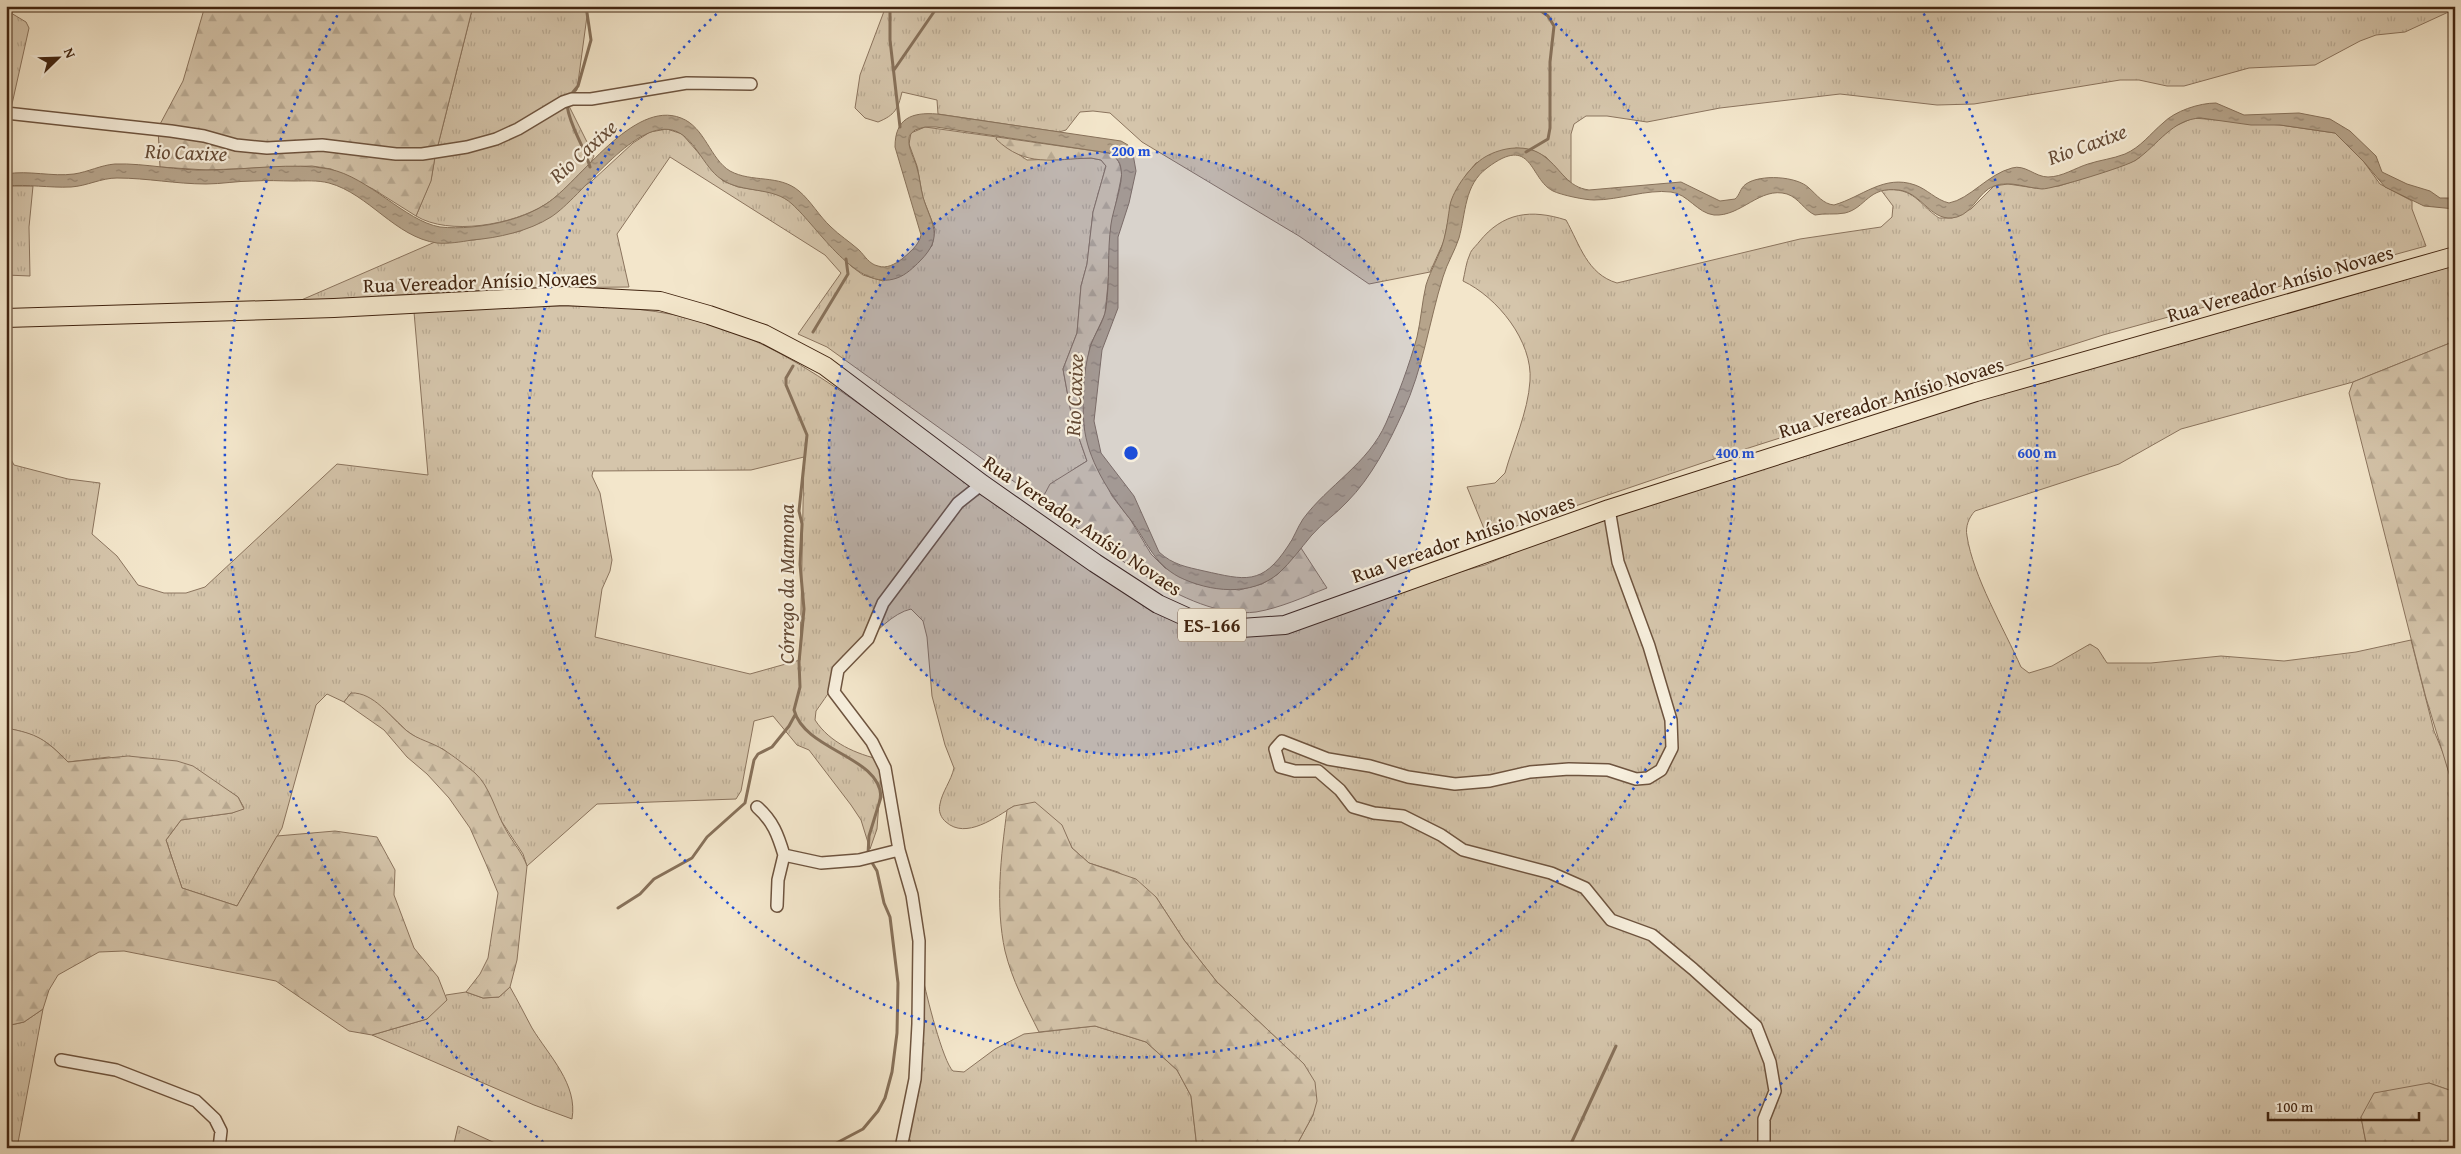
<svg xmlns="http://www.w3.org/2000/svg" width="2461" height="1154" font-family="'Gentium Book Plus',serif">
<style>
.grass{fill:url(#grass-tufts);stroke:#8b745e;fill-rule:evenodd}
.forest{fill:url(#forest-firs);stroke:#8b745e}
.water{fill:url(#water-ripples);stroke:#87715a}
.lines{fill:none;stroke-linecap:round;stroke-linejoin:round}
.stream{stroke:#87715a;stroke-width:3}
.street-casing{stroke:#6e543f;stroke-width:14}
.primary-casing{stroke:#412410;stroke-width:20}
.street{stroke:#f7efdd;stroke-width:11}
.primary{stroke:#f3e6cb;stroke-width:18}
.ring{fill:none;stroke:#1d4ed8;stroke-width:2.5;stroke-dasharray:2.5 5}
.labels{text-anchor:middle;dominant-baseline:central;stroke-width:4.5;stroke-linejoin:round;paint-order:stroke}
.shield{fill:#f7efdd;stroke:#78614e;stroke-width:1}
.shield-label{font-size:19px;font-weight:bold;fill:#412410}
.street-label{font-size:20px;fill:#412410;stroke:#f7efdd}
.water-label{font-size:21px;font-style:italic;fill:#644a35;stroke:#f7efdd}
.centre{fill:#1d4ed8;stroke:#f7efdd;stroke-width:2.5}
.ring-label{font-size:15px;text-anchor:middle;font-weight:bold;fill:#1d4ed8;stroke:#f7efdd;stroke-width:4.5;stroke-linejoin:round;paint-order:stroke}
</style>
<defs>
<pattern id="grass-tufts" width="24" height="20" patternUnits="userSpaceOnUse" patternTransform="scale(1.25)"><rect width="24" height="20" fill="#d5c5ab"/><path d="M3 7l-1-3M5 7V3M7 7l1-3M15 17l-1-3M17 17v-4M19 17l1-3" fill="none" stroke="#b8a992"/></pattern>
<pattern id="forest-firs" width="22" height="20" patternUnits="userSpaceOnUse" patternTransform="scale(1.25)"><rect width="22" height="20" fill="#d5c5ab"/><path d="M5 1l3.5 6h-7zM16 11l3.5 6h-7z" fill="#b8a992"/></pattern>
<pattern id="water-ripples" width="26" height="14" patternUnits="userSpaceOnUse" patternTransform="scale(1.25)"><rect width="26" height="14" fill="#b6a48b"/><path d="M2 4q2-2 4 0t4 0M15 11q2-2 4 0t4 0" fill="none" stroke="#968570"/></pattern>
</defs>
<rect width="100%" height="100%" fill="#f3e6cb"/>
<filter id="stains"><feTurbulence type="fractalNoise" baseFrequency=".004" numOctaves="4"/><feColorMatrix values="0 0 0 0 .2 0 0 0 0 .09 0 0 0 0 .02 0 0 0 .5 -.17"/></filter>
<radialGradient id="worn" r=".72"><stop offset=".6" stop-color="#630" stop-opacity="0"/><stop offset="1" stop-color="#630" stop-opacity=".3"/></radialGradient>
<path class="grass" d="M 473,6 L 585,6 L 587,16 L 577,90 L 567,102 L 594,156 L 591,162 C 576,177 563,193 546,204 C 513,225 449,236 416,216 L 431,180 L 435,157 Z
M 886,6 L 2455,6 L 2455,9 L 2405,32 L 2376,35 L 2360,41 L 2315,65 L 2249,68 L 2184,86 L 2167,86 L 2139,80 L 2120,80 L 1974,104 L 1937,105 L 1840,94 L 1720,108 L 1647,122 L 1607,116 L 1586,116 L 1574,124 L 1571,134 L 1571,184 L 1546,157 L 1532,150 L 1516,148 L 1476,163 L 1466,175 L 1449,216 L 1444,241 L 1430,272 L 1369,284 L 1299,236 L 1142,142 L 1110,113 L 1093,111 L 1080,112 L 1066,130 L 1059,132 L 938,114 L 937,100 L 902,92 C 898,109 895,115 878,122 L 865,118 L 855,108 L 860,75 Z
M 6,10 L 26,22 L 29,28 L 10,113 L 6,111 Z
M 2193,118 L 2280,125 L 2335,133 L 2364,162 L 2380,184 L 2412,201 L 2412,209 L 2426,246 L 2103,335 L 1714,459 L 1487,536 L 1467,487 L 1495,483 L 1505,473 C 1513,444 1528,412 1530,381 C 1533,341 1497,297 1463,281 C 1465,273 1466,262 1470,254 C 1471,250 1476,246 1479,242 C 1503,212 1531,209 1566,220 C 1580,245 1587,274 1617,283 L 1800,239 L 1881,227 L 1892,217 L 1893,206 L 1881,190 L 1884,190 C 1915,187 1918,204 1939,218 L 1952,218 L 1971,209 L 1994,186 L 2008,184 L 2035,188 L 2059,186 L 2124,165 L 2136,160 L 2171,128 Z
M 925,127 L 997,137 L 996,139 L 1027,160 L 1091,158 L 1101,160 L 1106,166 L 1093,212 L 1087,264 L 1081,286 L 1077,333 L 1063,369 L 1072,418 L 1087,461 L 1074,469 L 1041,501 L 827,347 L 798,334 L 841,273 L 825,255 L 670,157 L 617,234 L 629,287 L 523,288 L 299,301 L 435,242 L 474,240 L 521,231 L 593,180 L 633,143 L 650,132 L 667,129 L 682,134 L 723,181 L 738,187 L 775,193 L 790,201 L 851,266 L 863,275 L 883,281 L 932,246 L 935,229 L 923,198 L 917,166 L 909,144 L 911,133 Z
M 6,186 L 33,186 L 29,227 L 30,276 L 6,275 Z
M 2455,258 L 2455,341 L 2353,382 L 2181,429 L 2119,464 L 1975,511 C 1969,517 1965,527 1967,536 C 1973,576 2004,629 2021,667 L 2029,673 L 2052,666 L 2090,644 L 2098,649 L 2107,663 L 2151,663 L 2221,656 L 2284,661 L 2356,652 L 2411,640 L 2434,731 L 2444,755 L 2455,793 L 2455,1092 L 2429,1083 L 2361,1117 L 2367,1148 L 1295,1148 L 1313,1115 L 1304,1064 L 1217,982 L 1184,940 L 1156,897 L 1118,872 L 1089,863 L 1072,848 L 1061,825 L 1014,806 C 996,817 966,840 946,822 C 941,818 938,811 940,804 C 942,792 951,781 954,768 L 945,745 L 932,696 L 927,637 L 923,621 L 911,609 C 876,617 837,682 816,711 L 815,720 C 830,743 856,754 882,760 L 877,829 L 870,849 L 861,820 L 851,805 L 809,750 L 797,745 L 773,716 L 754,721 L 741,791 L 736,799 L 597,804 L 527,866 L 523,854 L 498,816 L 458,762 L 443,749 L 423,742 L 407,731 L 383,708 L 351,693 L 344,702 L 327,694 L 316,705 L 282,828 L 237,906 L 182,888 L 166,840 L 181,820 L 232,813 L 244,808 L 238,797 L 224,788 L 109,757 L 68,762 C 47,740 36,734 6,728 L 6,450 L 14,465 L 68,479 L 100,483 L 92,534 L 117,556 L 138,585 L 164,593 L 186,593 L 205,587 L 337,464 L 428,475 L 414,312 C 503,309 602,297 689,318 C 796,343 878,422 966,482 C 999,505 1033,529 1068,549 C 1118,578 1172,604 1224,631 L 1379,594 L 1485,565 L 1607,513 L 1719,473 ZM 804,457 L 800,660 L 750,674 L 595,637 L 602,589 L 610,571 L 612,560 L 600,493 L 592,476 L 593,471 L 751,470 Z
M 923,978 C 926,994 943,1062 953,1071 L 964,1072 L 995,1049 L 1024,1034 L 1095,1026 L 1146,1042 L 1177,1070 L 1191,1096 L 1197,1148 L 913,1148 L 905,1127 Z
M 510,987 C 518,1001 525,1015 532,1028 C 549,1056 578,1084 572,1119 L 534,1105 L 372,1035 L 427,1019 L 446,995 L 466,992 L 483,998 L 499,997 Z
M 43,1009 L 17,1148 L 6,1148 L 6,1026 L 24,1022 Z
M 458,1126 L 506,1148 L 453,1148 Z"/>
<path class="forest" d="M 205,6 L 473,6 L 435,157 L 431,181 L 416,216 L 373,189 L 331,169 L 312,166 L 206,170 L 160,167 L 158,128 L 183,81 Z
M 997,137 L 1109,153 C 1118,157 1121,165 1122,174 L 1111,227 L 1109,274 L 1105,314 L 1090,346 L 1086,370 L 1084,424 L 1090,451 L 1112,496 L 1130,519 L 1151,554 L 1165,568 L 1196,584 L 1239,590 L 1262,584 L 1278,574 L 1301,548 L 1327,588 C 1304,597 1280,608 1256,612 C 1187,621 1094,539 1041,501 L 1050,484 L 1087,461 L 1072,418 L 1063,369 L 1077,333 L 1081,286 L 1087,264 L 1093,212 L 1106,166 L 1101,160 L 1091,158 C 1053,159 1026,168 996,139 Z
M 2455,341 L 2455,793 L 2426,698 L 2349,393 L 2353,382 Z
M 351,693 C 374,692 390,717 407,731 C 418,740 432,742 444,750 C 452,755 468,767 475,773 C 490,786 496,813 506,830 C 513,843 522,852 527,866 L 517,960 L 510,987 L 499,997 L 483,998 L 466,992 L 480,974 L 488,958 L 498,893 L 486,864 L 470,828 L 449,798 L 427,774 L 407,757 L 384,730 L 344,702 Z
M 6,728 C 38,734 45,739 68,762 L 128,756 L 177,761 L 193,766 L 238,797 L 244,809 L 232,813 L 181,820 L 166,840 L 182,888 L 237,906 L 277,836 L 335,831 L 377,837 L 395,870 L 394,895 L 414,948 L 438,977 L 447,1000 L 427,1019 L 372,1035 L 349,1031 L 276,981 L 124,951 L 99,952 L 58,975 L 49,990 L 43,1009 L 24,1022 L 6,1026 Z
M 1035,802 L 1062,825 L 1072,848 L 1089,863 L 1136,879 L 1156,897 L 1184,940 L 1217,982 L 1304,1064 L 1315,1082 L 1317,1101 L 1313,1115 L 1295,1148 L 1197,1148 L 1191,1096 L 1177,1070 L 1146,1042 L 1095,1026 L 1039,1032 C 1026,1006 1012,980 1005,951 C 995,905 1001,856 1007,810 L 1014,806 Z
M 2429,1083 L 2455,1092 L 2455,1148 L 2367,1148 L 2361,1117 L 2374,1093 Z"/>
<path class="water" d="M 2216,103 L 2244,115 L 2299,113 L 2330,119 L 2350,131 L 2376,156 L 2382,172 L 2407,184 L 2430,191 L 2440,198 L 2455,198 L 2455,209 L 2424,206 L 2385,187 L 2364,162 L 2335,133 L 2280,125 L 2251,125 L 2201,118 C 2172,119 2158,145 2136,160 C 2128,166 2053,189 2042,189 C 2027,188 2009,180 1994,186 C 1978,192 1974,212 1957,217 C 1931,224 1923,193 1899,190 C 1868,186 1866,208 1845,213 C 1835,215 1824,213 1815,215 C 1804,210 1799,198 1787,194 C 1760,186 1741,217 1714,215 C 1697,213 1688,194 1671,192 C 1646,189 1620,200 1594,200 C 1585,200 1561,195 1553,191 C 1529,179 1533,133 1487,168 C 1464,185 1466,213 1459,238 C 1455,251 1447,263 1443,277 C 1429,322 1423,369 1403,412 C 1389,443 1371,478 1347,502 C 1336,514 1322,523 1311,536 C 1301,548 1291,562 1279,573 C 1251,597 1210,592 1179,577 C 1153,563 1147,541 1130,519 C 1109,493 1087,459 1084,425 C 1082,400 1083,372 1090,348 C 1094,334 1104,322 1106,308 C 1110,280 1107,252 1111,224 C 1113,209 1124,182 1121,169 C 1120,161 1116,157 1109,153 L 936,127 L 925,127 L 915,130 C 911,134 909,134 909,140 C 908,149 915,159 917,168 C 920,177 920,187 923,197 C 931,224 945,236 920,261 C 914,267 906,275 897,278 C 857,293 818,227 792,204 C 773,186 743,194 721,179 C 703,167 694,135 672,130 C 632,121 582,197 551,217 C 529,231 498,238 472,240 C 461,242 447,244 437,243 C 395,237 369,194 329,183 C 317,180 306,181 294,181 C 280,181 267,180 253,181 C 237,181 221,184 206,184 C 176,184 147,178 117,178 C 101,178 87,186 71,187 C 49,188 28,184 6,186 L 6,174 C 29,170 52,177 74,174 C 88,172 101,165 115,164 C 146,163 177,171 209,170 C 246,170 294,162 329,169 C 369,177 405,221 440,227 C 449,228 462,228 471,227 C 495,225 525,218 546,204 C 580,182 633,99 681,118 C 705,127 710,159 730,171 C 752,183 779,174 799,191 C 811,201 819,216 831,227 C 839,235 850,242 859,250 C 865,256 869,264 878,266 C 887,269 895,264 902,259 C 910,252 919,245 921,235 L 895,147 C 895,118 912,112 937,114 L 1121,141 L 1128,145 L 1133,154 L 1136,171 L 1129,203 L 1118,237 L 1118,308 L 1102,350 L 1094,421 L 1101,453 L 1134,496 L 1159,552 C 1173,565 1187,567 1204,571 C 1245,580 1262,586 1288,546 C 1294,538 1297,528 1303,519 C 1328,485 1368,464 1386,423 C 1398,395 1409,366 1417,337 C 1421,320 1422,302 1426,285 C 1431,269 1440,255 1444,239 C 1447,228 1448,217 1450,205 C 1453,190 1471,165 1485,157 C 1502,147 1528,143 1545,157 C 1562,170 1567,187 1589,190 L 1681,182 L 1720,201 L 1735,199 C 1740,195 1740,188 1746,184 C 1760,174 1797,176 1809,188 C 1817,195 1823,204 1834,205 C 1862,197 1884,174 1915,185 C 1927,189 1936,200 1949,203 C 1970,199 1988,174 2012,168 C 2025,164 2035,177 2048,177 C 2062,177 2075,168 2088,164 C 2100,160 2112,159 2125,154 C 2141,147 2150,134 2163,123 C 2175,111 2199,103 2216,103 Z"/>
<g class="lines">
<path class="stream" d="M 890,6 L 890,40 L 900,127
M 894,70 L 938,6
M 569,97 L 578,86 L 591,40 L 586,6
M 567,105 C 570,128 584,145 590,167
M 1526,152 L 1548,139 L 1550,128 L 1550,62 L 1554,26 L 1548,16 L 1534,6
M 813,332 L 848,274 L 846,259
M 793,366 L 786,378 L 786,385 L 807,435 L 799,511 L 802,524 L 800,564 L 804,609 L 799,662 L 800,687 L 794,710 C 805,751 880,756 881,797 L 869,836 L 868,854
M 618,908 L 640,894 L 654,879 L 692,858 L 707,837 L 745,803 L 754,760 L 758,754 L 772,747 L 789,726 L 795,715
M 827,1148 L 863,1129 L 878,1111 L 885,1098 L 892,1072 L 897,1033 L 898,983 L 890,917 L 884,903 L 877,871 L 871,861
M 1569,1148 L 1616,1046"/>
<g class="street-casing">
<path id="street" d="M 6,113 L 171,131 L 204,136 L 236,145 L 267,148 L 322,145 L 396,154 L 422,154 L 467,147 L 496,139 L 518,129 L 563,102 L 572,99 L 591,99 L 687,83 L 751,84
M 1609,509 L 1618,562 L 1649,646 L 1671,720 L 1672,748 L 1661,770 L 1648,778 L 1636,779 L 1608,770 L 1569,769 L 1530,772 L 1490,781 L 1455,784 L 1408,777 L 1370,766 L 1328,759 L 1282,741 L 1275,749 L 1280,767 L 1295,771 L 1318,771 L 1340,790 L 1353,807 L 1374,813 L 1403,816 L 1441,835 L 1463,850 L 1551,873 L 1585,888 L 1611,920 L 1652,935 L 1693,969 L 1756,1026 L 1770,1062 L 1775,1091 L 1764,1119 L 1764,1148
M 757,807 C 773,821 778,835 784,855 L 821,863 L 859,860 L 899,850
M 777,906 L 778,880 L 784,855
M 61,1060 L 116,1070 L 196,1101 L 215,1119 L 221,1131 L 219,1148
M 901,1148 L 915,1079 L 918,1024 L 919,941 L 912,895 L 899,850 L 885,768 L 872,742 L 834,692 L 838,670 L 868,639 L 883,603 L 958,503 L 982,484"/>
</g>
<g class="primary-casing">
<path id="primary" d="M 6,318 L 334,308 L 564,296 L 660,301 L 709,315 L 764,334 L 825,366 L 982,484 L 1095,563 L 1158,604 L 1202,624 L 1241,628 L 1285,625 L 1609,509 L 1976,392 L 2455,256"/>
</g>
<use href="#street" class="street"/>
<use href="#primary" class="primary"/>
</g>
<circle cx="1131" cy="453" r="302" fill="#1d4ed8" fill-opacity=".12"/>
<g class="ring">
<circle cx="1131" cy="453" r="302"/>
<path d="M1539 8A604 604 0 1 1 723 8"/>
<path d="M549 1147A906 906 0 0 1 342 7M1920 7A906 906 0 0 1 1713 1147"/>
</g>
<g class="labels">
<rect class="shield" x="1178" y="608.5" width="68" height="33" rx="4"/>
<g class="shield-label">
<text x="1212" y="625">ES-166</text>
</g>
<g class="street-label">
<text transform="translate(480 281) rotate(-2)">Rua Vereador Anísio Novaes</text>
<text transform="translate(2280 283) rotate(-16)">Rua Vereador Anísio Novaes</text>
<text transform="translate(1891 397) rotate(-17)">Rua Vereador Anísio Novaes</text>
<text transform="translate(1083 525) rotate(34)">Rua Vereador Anísio Novaes</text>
<text transform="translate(1463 538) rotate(-19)">Rua Vereador Anísio Novaes</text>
</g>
<g class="water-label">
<text transform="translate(2087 144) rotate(-20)">Rio Caxixe</text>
<text transform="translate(583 151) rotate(-42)">Rio Caxixe</text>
<text transform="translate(186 152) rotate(2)">Rio Caxixe</text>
<text transform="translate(1074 395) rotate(-88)">Rio Caxixe</text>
<text transform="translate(786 584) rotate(-90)">Córrego da Mamona</text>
</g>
</g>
<circle cx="1131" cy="453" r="8" class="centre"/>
<g class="ring-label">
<text x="1131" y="156">200 m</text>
<text x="1735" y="458">400 m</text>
<text x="2037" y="458">600 m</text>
</g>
<rect width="2461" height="1154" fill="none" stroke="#f3e6cb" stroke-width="25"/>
<rect x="8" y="8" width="2446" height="1139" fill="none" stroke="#412410" stroke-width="2.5"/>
<rect x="12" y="12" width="2436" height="1129" fill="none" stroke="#412410"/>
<g transform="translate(58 58) rotate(67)" stroke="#f7efdd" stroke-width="4" paint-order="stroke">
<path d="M0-4L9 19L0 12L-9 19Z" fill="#412410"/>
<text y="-8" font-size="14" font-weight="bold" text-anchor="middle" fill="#412410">N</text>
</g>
<path d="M2268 1112v8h151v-8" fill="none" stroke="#412410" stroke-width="2.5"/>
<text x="2276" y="1112" font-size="15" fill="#412410" stroke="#f7efdd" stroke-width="4" paint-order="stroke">100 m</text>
<rect width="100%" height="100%" filter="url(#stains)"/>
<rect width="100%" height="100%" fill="url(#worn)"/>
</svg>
